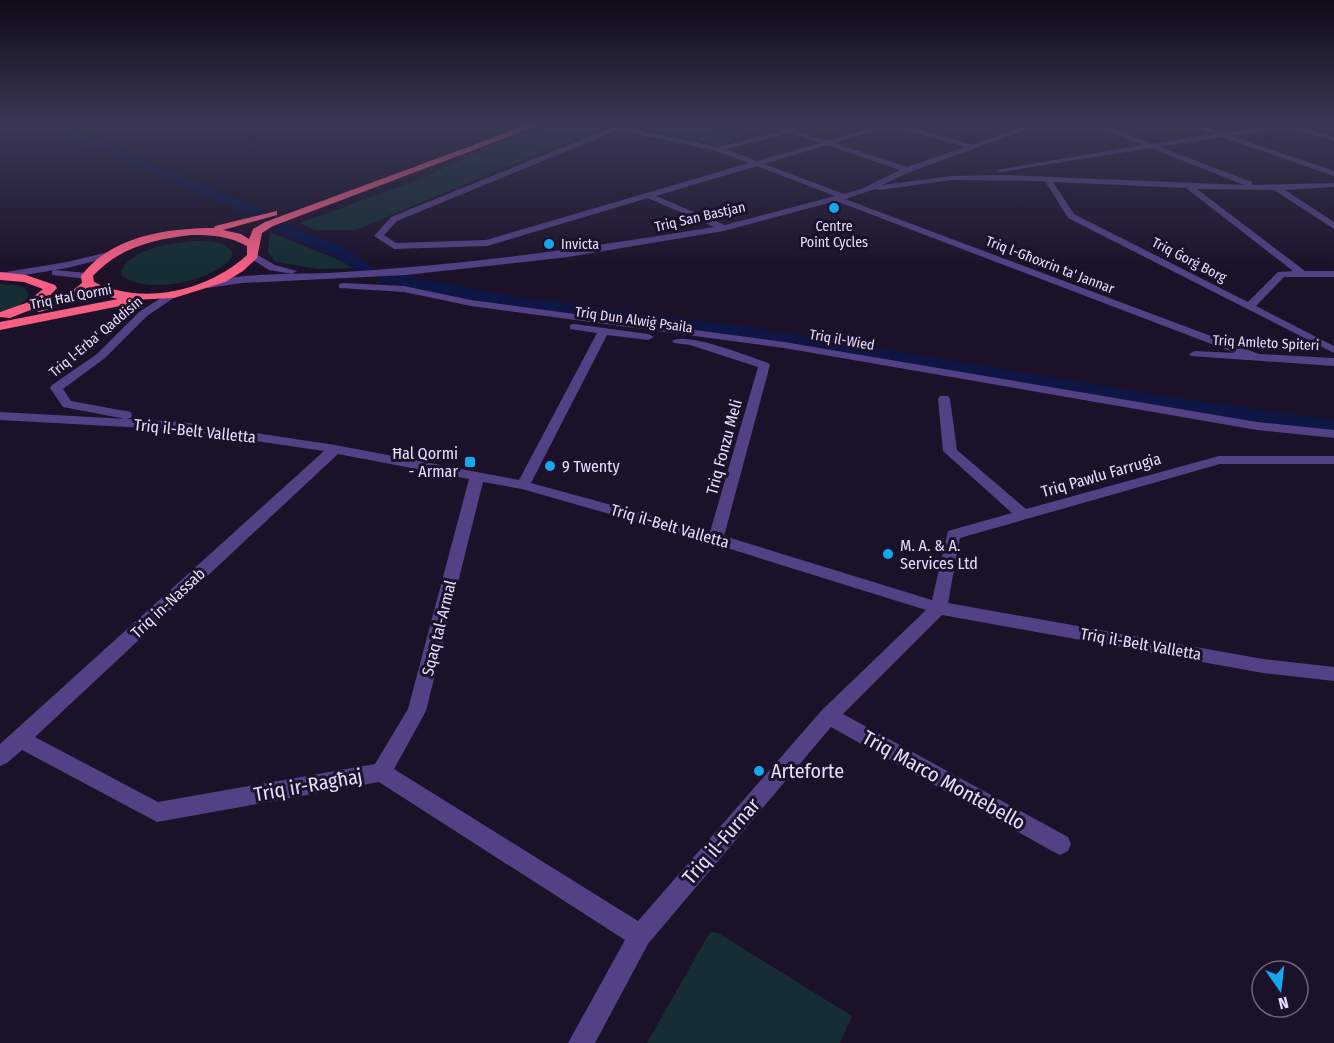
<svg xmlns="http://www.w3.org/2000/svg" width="1334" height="1043" font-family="'Fira Sans Condensed',sans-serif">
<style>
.green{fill:#152d33}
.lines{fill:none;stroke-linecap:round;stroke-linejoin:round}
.canal{fill:#0e1646;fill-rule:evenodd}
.minor{fill:#534085;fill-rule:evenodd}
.highway{fill:#f65e84;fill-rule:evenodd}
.poi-dot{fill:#14a8f1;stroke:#1b1229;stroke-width:2}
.labels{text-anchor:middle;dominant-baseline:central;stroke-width:6;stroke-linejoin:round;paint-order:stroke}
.far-street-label{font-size:14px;fill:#e7dcfd;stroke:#1b1229}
.far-poi-label{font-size:14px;fill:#e7dcfd;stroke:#1b1229}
.street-label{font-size:16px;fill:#e7dcfd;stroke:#1b1229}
.poi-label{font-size:16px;fill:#e7dcfd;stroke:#1b1229;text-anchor:start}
.near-poi-label{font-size:20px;fill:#e7dcfd;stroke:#1b1229;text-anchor:start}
.near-street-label{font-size:20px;fill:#e7dcfd;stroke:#1b1229}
</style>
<rect width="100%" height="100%" fill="#1b1229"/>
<path class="green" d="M 555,123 L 618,123 L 522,160 L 356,230 L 315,230 L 300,223 L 415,181 L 483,151 L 480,150 Z
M 642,123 L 691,123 L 743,134 L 721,146 L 634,126 Z
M 270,232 L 358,268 L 318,269 L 276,262 L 268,252 Z
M 194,241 C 208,241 226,240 233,254 C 221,281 141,297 121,274 C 126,249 173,243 194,241 Z
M 0,284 L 16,285 L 26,289 L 29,298 L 16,307 L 0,311 Z
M 710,932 L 718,933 L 852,1016 L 840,1043 L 647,1043 Z"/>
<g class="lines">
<path class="canal" d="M 33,123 L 51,123 L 98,140 L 261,209 L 263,212 L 261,215 L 249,215 Z
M 285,224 L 347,248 L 374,268 L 372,272 L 358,272 L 335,256 L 279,233 L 277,229 L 279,225 Z
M 389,272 L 505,295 L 755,328 L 1152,394 L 1334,420 L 1334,434 L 1152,408 L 755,340 L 505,307 L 382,282 L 380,278 L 382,274 Z"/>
<path class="minor" d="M 18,123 L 31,123 L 0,131 L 0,127 Z
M 623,123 L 632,123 L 625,127 L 718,147 L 782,131 L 747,123 L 761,123 L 790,129 L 799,123 L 807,123 L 796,131 L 827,141 L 888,123 L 898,123 L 972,145 L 1035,123 L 1045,123 L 910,172 L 882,185 L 952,176 L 1004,175 L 1244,185 L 1151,148 L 1000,172 L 996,170 L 1143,145 L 1089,123 L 1098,123 L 1152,144 L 1213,134 L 1184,123 L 1194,123 L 1223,133 L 1287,123 L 1334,137 L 1334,141 L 1287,127 L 1231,136 L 1334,171 L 1334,176 L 1222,137 L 1160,147 L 1252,182 L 1252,185 L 1334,183 L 1334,187 L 1285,190 L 1334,222 L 1334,229 L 1274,190 L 1197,189 L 1305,271 L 1334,271 L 1334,277 L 1284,277 L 1256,306 L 1334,346 L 1334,353 L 1068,218 L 1045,181 L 952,180 L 879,190 L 875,189 L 845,199 L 1259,354 L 1334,358 L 1334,366 L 1191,356 L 1189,354 L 1195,351 L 1235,353 L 836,201 L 724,231 L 568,257 L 406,275 L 242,283 L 208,288 L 203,285 C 218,273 305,274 329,273 C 459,266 586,248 714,227 L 648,198 L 487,246 L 394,249 L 374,236 L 391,217 ZM 891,126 L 965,147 L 907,167 L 834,143 ZM 618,130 L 716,151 L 749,163 L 486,240 L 396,243 L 384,235 L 397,221 ZM 791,133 L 820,143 L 757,161 L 726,149 ZM 827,145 L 900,170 L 861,189 L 844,194 L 764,164 ZM 757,166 L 835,196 L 725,225 L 656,196 ZM 1053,182 L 1186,188 L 1293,271 L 1278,272 L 1248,302 L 1074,214 Z
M 108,252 L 111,253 L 111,257 L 67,268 L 0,279 L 0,273 L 67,262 Z
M 250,254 L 256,254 L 275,265 L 297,271 L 292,274 L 269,270 L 250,258 Z
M 55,270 L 87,273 L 92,276 L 87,279 L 52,275 L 52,271 Z
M 343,283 L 404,286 L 471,300 L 784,342 L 1257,422 L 1334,430 L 1334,438 L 1257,430 L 784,348 L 471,306 L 404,292 L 339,288 L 339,284 Z
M 172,291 L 181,293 L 147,316 L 105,358 L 63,389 L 71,401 L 131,412 L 132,415 L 131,418 L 126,419 L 63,407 L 50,388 L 52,385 L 97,354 L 139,312 Z
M 574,324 L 648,334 L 654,337 L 648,340 L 607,335 L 531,483 L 710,532 L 758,367 L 690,345 L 674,343 L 672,341 C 685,331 751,357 768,363 L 770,365 L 724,536 L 932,600 L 948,531 L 1012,513 L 943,451 L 938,399 L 940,396 L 948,396 L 950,399 L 957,450 L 1026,509 L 1219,456 L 1334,456 L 1334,464 L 1220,464 L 960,538 L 948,603 L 1263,659 L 1334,667 L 1334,681 L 1263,673 L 942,615 L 843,714 L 1068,837 L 1071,844 L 1068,851 L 1060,855 L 1052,851 L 831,727 L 648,944 L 595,1043 L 568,1043 L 625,940 L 379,782 L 157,822 L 22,750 L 7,763 L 0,766 L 0,744 L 324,451 L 182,430 L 0,420 L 0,412 L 182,422 L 335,445 L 519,480 L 597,333 L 570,329 L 570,325 ZM 338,454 L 469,479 L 408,709 L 375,764 L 158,802 L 35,737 ZM 483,482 L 522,489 L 711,543 L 926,610 L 822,710 L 638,921 L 394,769 L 426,711 Z"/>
<path class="highway" d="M 533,123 L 545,123 L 273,226 L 262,233 L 257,258 L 243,271 L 225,282 L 174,298 L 131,300 L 129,304 L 125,305 L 0,330 L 0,322 L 118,299 L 101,295 L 89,289 L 80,297 L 43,311 L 39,312 L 33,309 L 10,318 L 0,317 L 0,312 L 26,303 L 43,289 L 24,282 L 0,280 L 0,272 L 26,275 L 55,285 L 57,288 L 45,301 L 72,291 L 82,283 L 81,276 C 111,236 167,228 214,228 L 215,226 L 277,211 L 277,215 L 223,230 L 241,234 L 249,239 L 253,229 L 265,222 ZM 191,235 C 212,235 229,236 247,246 L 247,255 C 208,291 143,306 94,282 L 93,276 C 118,248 154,239 191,235 Z"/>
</g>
<linearGradient id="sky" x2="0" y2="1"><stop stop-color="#0f0a17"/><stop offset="0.46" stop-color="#393954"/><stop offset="1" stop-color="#393954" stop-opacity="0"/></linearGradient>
<rect width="1334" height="269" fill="url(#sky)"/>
<g class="poi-dot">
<circle cx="834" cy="208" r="6"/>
<circle cx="549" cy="244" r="6"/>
<rect x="464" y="456" width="12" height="12" rx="3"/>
<circle cx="550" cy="466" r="6"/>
<circle cx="888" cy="554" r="6"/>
<circle cx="759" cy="771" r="6"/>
</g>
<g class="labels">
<g class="far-street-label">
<text transform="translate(700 217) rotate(-13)">Triq San Bastjan</text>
<text transform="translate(1189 260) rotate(27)">Triq Ġorġ Borg</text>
<text transform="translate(1050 265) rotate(21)">Triq l-Għoxrin ta' Jannar</text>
<text transform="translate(71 297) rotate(-11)">Triq Ħal Qormi</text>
<text transform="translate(634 320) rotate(8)">Triq Dun Alwiġ Psaila</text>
<text transform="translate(96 337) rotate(-40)">Triq l-Erba' Qaddisin</text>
<text transform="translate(842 340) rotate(10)">Triq il-Wied</text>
<text transform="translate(1266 343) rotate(3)">Triq Amleto Spiteri</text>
</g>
<g class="far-poi-label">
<text x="834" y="226">Centre<tspan x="834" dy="16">Point Cycles</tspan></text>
<text x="561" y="244" text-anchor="start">Invicta</text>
</g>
<g class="street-label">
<text transform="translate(195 431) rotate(6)">Triq il-Belt Valletta</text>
<text transform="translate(724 447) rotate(-75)">Triq Fonzu Meli</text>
<text transform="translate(1101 475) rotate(-16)">Triq Pawlu Farrugia</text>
<text transform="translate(670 526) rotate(16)">Triq il-Belt Valletta</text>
<text transform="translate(168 603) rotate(-43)">Triq in-Nassab</text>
<text transform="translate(439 628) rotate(-76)">Sqaq tal-Armal</text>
<text transform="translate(1141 644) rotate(10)">Triq il-Belt Valletta</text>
</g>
<g class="poi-label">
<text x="458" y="453" text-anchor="end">Ħal Qormi<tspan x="458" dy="18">- Armar</tspan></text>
<text x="562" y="466">9 Twenty</text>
<text x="900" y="545">M. A. &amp; A.<tspan x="900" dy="18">Services Ltd</tspan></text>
</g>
<g class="near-poi-label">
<text x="771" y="771">Arteforte</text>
</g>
<g class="near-street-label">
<text transform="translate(944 780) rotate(29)">Triq Marco Montebello</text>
<text transform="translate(308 785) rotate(-10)">Triq ir-Ragħaj</text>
<text transform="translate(721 841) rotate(-49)">Triq il-Furnar</text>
</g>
</g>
<g transform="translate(1280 989) rotate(166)"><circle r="28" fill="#1b1229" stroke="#6d637e" stroke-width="1.5"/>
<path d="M0-4.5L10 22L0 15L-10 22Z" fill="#14a8f1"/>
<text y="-9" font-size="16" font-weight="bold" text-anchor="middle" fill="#e7dcfd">N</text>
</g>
</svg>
